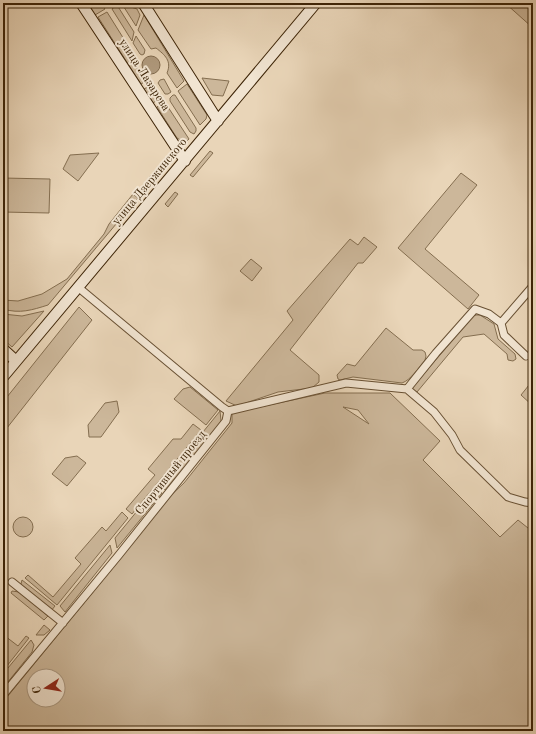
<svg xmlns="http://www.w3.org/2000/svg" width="536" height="734" font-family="'Old Standard TT',serif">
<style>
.green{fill:#ccb79a;stroke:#846e50;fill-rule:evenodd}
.water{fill:#af997c;stroke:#816a4d}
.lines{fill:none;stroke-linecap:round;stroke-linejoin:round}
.minor-casing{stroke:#685033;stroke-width:9}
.secondary-casing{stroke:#3d2407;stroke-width:12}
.minor{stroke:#f1e4d1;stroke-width:7}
.secondary{stroke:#f1e4d1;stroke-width:10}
.labels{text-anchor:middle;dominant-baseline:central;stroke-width:4;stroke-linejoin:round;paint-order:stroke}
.street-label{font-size:12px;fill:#3d2407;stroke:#f1e4d1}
</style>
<rect width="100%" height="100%" fill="#e9d5b8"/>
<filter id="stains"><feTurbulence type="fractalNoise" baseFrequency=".005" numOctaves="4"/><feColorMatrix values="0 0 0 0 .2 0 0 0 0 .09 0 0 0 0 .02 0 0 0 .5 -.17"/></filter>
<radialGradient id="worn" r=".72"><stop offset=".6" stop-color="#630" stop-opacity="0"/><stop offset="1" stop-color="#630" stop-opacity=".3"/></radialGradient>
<path class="green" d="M 87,3 L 101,3 L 105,9 L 95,15 Z
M 505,3 L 533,3 L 533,28 Z
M 122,4 L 137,9 L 140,15 L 136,26 Z
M 117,5 L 134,32 L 132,41 L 112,9 Z
M 107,12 L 137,60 C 136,69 138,76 146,81 L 141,84 L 98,17 Z
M 144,15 L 184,81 L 177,88 L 167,73 C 172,61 165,55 156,48 L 151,49 L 138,30 Z
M 136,36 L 145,50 L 144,54 L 142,55 L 140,54 L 133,43 Z
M 202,78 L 229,81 L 223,96 L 212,95 Z
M 164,79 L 171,92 L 168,94 L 165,94 L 158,83 L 160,80 Z
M 153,84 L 155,88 L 154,89 L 157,94 L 159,93 L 162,97 L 153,103 L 144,89 Z
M 187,84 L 207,115 L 206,119 L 200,125 L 178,91 Z
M 173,95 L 175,95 L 196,128 L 196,131 L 194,134 L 190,132 L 170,101 L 170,98 Z
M 164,101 L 189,139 L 187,141 L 182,141 L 177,138 L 157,107 Z
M 210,151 L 213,153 L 193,177 L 190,175 Z
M 99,153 L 78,181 L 63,169 L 70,155 Z
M 159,166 L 163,169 L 150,184 L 147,180 Z
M 461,173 L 477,185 L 425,249 L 479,295 L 468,309 L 398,248 Z
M 3,178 L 50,179 L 49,213 L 3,212 Z
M 175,192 L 178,194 L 168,207 L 165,204 Z
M 133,194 L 138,198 L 48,305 C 32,310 20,314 3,309 L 3,300 L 18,301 L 42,294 L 67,279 L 104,234 L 109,224 Z
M 364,237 L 377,247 L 363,263 L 358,263 L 290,350 L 319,375 L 319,382 L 312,388 L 278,392 L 237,406 L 226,401 L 293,320 L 287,311 L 350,239 L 358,245 Z
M 251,259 L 262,268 L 252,281 L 240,271 Z
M 79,307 L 92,320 L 3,433 L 3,402 Z
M 44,311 L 12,347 L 3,339 L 3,314 L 22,316 Z
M 476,315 L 480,315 L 494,324 L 498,339 L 515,354 L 516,359 L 513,361 L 508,360 L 507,354 L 484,334 L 463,337 L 417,392 L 412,390 L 412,388 L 473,316 Z
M 386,328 L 413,350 L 422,350 L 425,352 L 426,356 L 425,360 C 419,367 411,380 402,383 L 353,377 L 340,380 L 338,379 L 337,375 L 347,364 L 355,366 Z
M 533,380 L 533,406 L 521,395 Z
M 190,387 L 218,410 L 206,425 L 174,399 L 183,389 Z
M 325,393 L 390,393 L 440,441 L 423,460 L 500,537 L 518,520 L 533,532 L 533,731 L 3,731 L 3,702 L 116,564 L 166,500 L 184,483 L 232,423 L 232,413 ZM 343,407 L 358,410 L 369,424 ZM 34,676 L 58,676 L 58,700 L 34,700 Z
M 117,401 L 119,412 L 101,437 L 89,437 L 88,425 L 105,403 Z
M 220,411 L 221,421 L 220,424 L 165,490 L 160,485 Z
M 193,424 L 201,430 L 132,514 L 126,509 L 155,475 L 148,469 L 173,439 L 181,439 Z
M 77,456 L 86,463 L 67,486 L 52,474 L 65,458 Z
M 156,488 L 162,493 L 117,548 L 115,538 Z
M 122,512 L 128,518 L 57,605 L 25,578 L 28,575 L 53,597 L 81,564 L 75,558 L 102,527 L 106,531 Z
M13 527a10 10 0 1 1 20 0a10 10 0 1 1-20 0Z
M 110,545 L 112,553 L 65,612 L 60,606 Z
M 22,580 L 55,606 L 51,611 L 22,588 L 21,584 Z
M 12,591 L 19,592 L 48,616 L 44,620 L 11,593 Z
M 44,625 L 50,630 L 44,635 L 36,635 Z
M 5,636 L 18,646 L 26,636 L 29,638 L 3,671 L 3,638 Z
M 31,640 L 34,645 L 32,652 L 3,688 L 3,674 Z"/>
<path class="water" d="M142 65a9 9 0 1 1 18 0a9 9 0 1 1-18 0Z"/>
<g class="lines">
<g class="minor-casing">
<path id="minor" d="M 501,323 L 504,335 L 526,356
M 407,389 L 436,353 L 475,309 L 489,314 L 501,323 L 533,286
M 228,411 L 346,383 L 407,389 L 434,412 L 452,435 L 460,450 L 508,497 L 525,502 L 533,503
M 12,582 L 63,623
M 3,695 L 118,556 L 226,421 L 228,411 L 222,407 L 79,288"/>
</g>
<g class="secondary-casing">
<path id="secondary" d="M 81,3 L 185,161
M 143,3 L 218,121
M 3,349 L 16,361
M 3,377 L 316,3"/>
</g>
<use href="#minor" class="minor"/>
<use href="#secondary" class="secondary"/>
</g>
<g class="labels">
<g class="street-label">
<text transform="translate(144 75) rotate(57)">улица Лазарева</text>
<text transform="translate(150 182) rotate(-50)">улица Дзержинского</text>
<text transform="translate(171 473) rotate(-51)">Спортивный проезд</text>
</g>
</g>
<rect width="536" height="734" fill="none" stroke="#e9d5b8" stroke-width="16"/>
<rect x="4" y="4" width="528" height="726" fill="none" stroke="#3d2407" stroke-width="2"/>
<rect x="8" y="8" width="520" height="718" fill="none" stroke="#3d2407"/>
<g transform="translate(46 688) rotate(258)"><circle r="19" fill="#f1e4d1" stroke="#a99780"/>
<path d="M0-3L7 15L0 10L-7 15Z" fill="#8f2418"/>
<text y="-6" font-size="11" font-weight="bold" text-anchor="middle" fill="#3d2407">С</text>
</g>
<rect width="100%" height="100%" filter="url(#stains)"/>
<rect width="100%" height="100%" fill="url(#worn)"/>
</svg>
